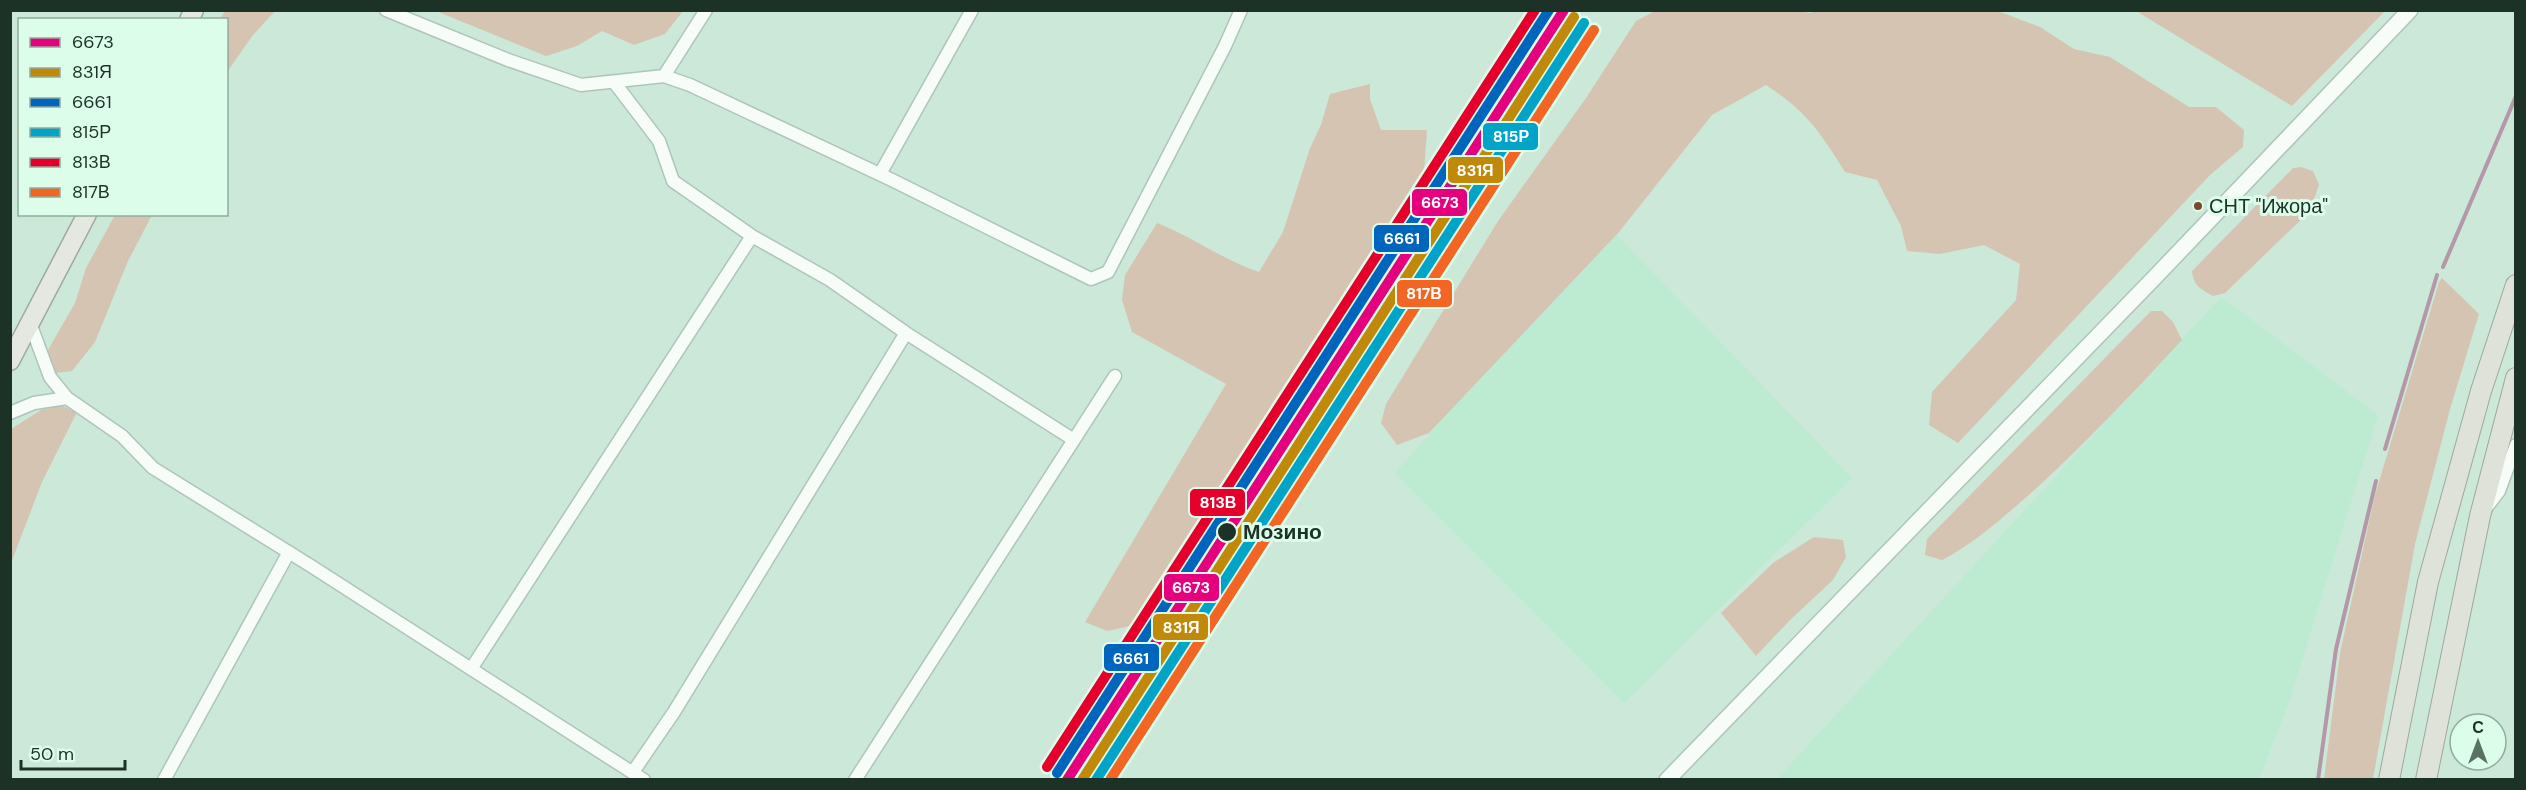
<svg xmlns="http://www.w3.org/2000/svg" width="2526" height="790" font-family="'DM Sans',sans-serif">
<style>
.built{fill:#bcebd2}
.green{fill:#d5c4b2}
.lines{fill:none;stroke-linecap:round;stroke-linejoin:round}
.stream{stroke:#b498aa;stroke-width:4}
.minor-casing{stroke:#aec5b9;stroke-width:15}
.tertiary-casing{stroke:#aec5b9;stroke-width:18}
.primary-casing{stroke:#9da999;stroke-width:21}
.trunk-casing{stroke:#9da999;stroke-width:22}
.minor{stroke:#f7fcf9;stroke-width:12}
.tertiary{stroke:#f7fcf9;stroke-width:15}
.primary{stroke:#e5e8e1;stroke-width:18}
.trunk{stroke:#dfe2d8;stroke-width:20}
.rail-1-casing{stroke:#ddfdeb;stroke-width:15}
.rail-2-casing{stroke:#ddfdeb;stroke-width:15}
.rail-3-casing{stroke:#ddfdeb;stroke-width:15}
.rail-4-casing{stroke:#ddfdeb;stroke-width:15}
.rail-5-casing{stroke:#ddfdeb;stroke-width:15}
.rail-6-casing{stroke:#ddfdeb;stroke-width:15}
.rail-1{stroke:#e5007d;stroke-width:10}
.rail-2{stroke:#c0890a;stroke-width:10}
.rail-3{stroke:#0065bd;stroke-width:10}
.rail-4{stroke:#01a3c6;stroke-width:10}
.rail-5{stroke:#e4002b;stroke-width:10}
.rail-6{stroke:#f26522;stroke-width:10}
.bus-dot{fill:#7a4b2a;stroke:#ddfdeb;stroke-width:2}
.stop-dot{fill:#1d3227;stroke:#ddfdeb;stroke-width:2}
.labels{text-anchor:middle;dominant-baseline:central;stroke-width:6;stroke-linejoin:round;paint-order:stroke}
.bus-label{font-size:20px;fill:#1d3227;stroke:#ddfdeb;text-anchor:start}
.stop-label{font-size:21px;font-weight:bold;fill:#1d3227;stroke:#ddfdeb;text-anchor:start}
.line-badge{stroke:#ddfdeb;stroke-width:2}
.badge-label{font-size:16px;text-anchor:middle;font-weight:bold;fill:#fff}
</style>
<rect width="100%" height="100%" fill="#cce8d9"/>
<path class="built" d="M 1611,229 L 1852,478 L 1624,703 L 1395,473 Z
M 2221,297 L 2378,415 L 2290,699 L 2259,779 L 1776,780 Z"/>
<path class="green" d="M 1791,10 L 1811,13 L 1813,10 L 1998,11 L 2040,27 L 2074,49 L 2110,57 L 2189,107 L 2216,107 L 2244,130 L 2243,147 L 2210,175 L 1958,443 L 1929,425 L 1932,392 L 2016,300 L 2020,264 L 1984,245 L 1940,254 L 1907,251 L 1901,226 L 1877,180 L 1845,172 C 1820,132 1807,112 1766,85 L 1712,115 L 1619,232 L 1429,433 L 1397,445 L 1381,423 L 1386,404 L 1498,221 L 1586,98 L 1636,21 L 1655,11 Z
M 225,11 L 275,11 L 253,35 L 227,72 L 226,20 L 220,19 Z
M 436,11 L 683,11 L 665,34 L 634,45 L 602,31 L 577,46 L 546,56 Z
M 2136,11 L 2385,11 L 2292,106 Z
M 1370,84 L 1370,99 L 1381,130 L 1427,130 L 1424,171 L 1254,455 L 1130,626 L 1107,631 L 1085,622 L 1226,384 L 1132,332 L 1122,300 L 1125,275 L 1157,223 C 1193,237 1223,260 1259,272 L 1283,232 L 1310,148 L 1321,125 L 1330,94 Z
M 2301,167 L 2313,171 L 2319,185 L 2309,212 L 2225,293 L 2213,296 C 2200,289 2193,285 2192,271 L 2293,168 Z
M 115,215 L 152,215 L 128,261 L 95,342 L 72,371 L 56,373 L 47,360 L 48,350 L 75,303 L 86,268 Z
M 2442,278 L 2479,314 L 2450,409 L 2415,544 L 2373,779 L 2324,779 L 2340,653 L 2375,495 L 2439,282 Z
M 2151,311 L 2162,311 L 2173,322 L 2182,340 C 2133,393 2083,446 2030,494 C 2002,518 1975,543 1942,560 L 1925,555 L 1927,539 Z
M 60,405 L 77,412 L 42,482 L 11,563 L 11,429 L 41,410 Z
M 1814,537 L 1843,540 L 1846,557 L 1833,580 L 1790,620 L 1756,656 L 1721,613 L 1773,563 Z"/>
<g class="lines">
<path class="stream" d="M 2443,267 L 2516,96
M 2385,449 L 2437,275
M 2318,780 L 2336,649 L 2376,481"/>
<g class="minor-casing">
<path id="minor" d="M 386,10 L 508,60 L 581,85 L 664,76 L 690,85 L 892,180 L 1091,279 L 1108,272 L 1225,46 L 1241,10
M 664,76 L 706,10
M 614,82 L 659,141 L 673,181 L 752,236 L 830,280 L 906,333 L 1074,440
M 880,174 L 972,10
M 30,323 L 50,377 L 67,398 L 122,436 L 153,468 L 311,566 L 644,780
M 10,413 L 34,403 L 67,398
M 2486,508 L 2499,491 L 2516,445
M 471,669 L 752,236
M 633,772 L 674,712 L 906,333
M 164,780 L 289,552
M 855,780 L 1115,376"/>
</g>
<g class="tertiary-casing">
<path id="tertiary" d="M 1667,780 L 2156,276 L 2410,10"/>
</g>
<g class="primary-casing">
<path id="primary" d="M 189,20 L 194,10
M 10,361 L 87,214"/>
</g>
<g class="trunk-casing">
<path id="trunk" d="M 2389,780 L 2428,582 L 2481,391 L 2516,285
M 2426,780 L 2480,516 L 2516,378"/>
</g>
<use href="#minor" class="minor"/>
<use href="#tertiary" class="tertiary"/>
<use href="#primary" class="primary"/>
<use href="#trunk" class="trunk"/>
<g class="rail-1-casing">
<path id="rail-1" d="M 1067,780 L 1564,10"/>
</g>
<g class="rail-2-casing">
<path id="rail-2" d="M 1082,780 L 1574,17"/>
</g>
<g class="rail-3-casing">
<path id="rail-3" d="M 1057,773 L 1549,10"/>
</g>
<g class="rail-4-casing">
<path id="rail-4" d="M 1096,780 L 1584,23"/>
</g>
<g class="rail-5-casing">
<path id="rail-5" d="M 1047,767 L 1535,10"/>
</g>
<g class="rail-6-casing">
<path id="rail-6" d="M 1110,780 L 1594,30"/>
</g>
<use href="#rail-1" class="rail-1"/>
<use href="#rail-2" class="rail-2"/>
<use href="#rail-3" class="rail-3"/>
<use href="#rail-4" class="rail-4"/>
<use href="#rail-5" class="rail-5"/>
<use href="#rail-6" class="rail-6"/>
</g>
<circle class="bus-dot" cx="2198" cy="206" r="5"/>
<circle class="stop-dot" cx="1227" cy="532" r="10"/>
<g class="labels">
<g class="bus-label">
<text x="2209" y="206">СНТ "Ижора"</text>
</g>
<g class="stop-label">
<text x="1243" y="532">Мозино</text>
</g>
</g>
<g class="line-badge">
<rect x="1482" y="122" width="57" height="29" rx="6" fill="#01a3c6"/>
<rect x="1447" y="156" width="57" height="28" rx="6" fill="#c0890a"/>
<rect x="1411" y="188" width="57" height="29" rx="6" fill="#e5007d"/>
<rect x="1373" y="224" width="57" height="29" rx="6" fill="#0065bd"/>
<rect x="1396" y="279" width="57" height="29" rx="6" fill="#f26522"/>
<rect x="1189" y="488" width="57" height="29" rx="6" fill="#e4002b"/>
<rect x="1163" y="573" width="57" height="29" rx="6" fill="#e5007d"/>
<rect x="1152" y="613" width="57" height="28" rx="6" fill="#c0890a"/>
<rect x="1103" y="643" width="57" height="29" rx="6" fill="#0065bd"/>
</g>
<g class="badge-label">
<text x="1511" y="142">815Р</text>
<text x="1475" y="176">831Я</text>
<text x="1440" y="208">6673</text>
<text x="1402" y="244">6661</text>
<text x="1424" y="299">817В</text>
<text x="1218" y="508">813В</text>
<text x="1191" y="593">6673</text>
<text x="1181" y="633">831Я</text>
<text x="1131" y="664">6661</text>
</g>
<rect width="2526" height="790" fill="none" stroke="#1d3227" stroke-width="24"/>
<rect x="18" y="18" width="210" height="198" fill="#ddfdeb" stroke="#90ac9d" stroke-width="1.5"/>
<rect x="30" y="38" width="30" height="9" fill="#e5007d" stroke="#90ac9d" stroke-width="1.5"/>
<text x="72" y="48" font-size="18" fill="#1d3227">6673</text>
<rect x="30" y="68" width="30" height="9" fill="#c0890a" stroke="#90ac9d" stroke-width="1.5"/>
<text x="72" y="78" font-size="18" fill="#1d3227">831Я</text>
<rect x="30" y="98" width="30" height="9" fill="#0065bd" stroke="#90ac9d" stroke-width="1.5"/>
<text x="72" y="108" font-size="18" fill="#1d3227">6661</text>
<rect x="30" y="128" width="30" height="9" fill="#01a3c6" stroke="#90ac9d" stroke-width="1.5"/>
<text x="72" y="138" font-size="18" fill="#1d3227">815Р</text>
<rect x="30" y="158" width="30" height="9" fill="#e4002b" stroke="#90ac9d" stroke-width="1.5"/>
<text x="72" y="168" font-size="18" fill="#1d3227">813В</text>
<rect x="30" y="188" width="30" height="9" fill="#f26522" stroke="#90ac9d" stroke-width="1.5"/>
<text x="72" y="198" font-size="18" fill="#1d3227">817В</text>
<g transform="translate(2478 742)"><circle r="28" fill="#ddfdeb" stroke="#90ac9d" stroke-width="1.5"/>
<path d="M0-4.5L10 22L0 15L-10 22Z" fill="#5a7265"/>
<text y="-9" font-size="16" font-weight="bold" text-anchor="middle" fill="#1d3227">С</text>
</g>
<path d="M21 760v9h104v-9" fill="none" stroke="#1d3227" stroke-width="3"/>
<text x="30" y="760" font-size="18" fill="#1d3227" stroke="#ddfdeb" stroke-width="4.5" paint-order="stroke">50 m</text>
</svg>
